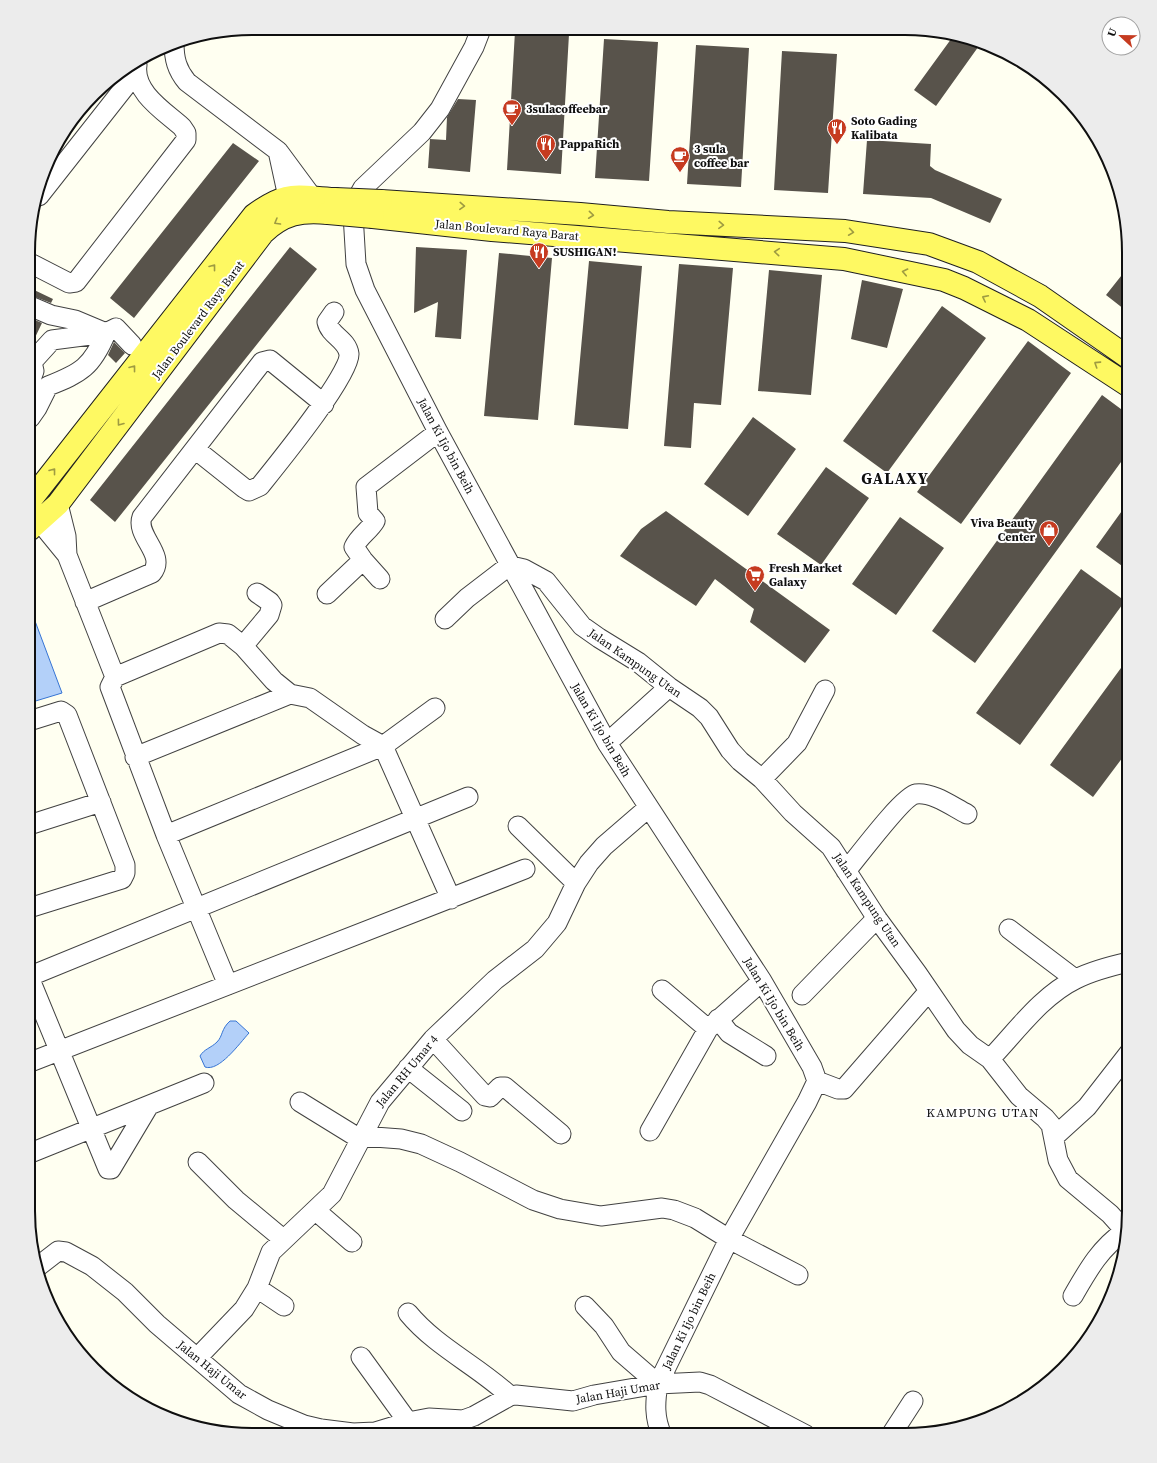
<svg xmlns="http://www.w3.org/2000/svg" width="1157" height="1463" font-family="'Source Serif 4',serif">
<style>
.water{fill:#b3d0f9;stroke:#3674d4}
.building{fill:#58534b}
.lines{fill:none;stroke-linecap:round;stroke-linejoin:round}
.minor-casing{stroke:#424242;stroke-width:21}
.major-casing{stroke:#202020;stroke-width:24}
.minor{stroke:#fff;stroke-width:19}
.major{stroke:#fef962;stroke-width:22}
.major-bridge-casing{stroke:#202020;stroke-width:24;stroke-linecap:butt}
.major-bridge{stroke:#fef962;stroke-width:22}
.oneway{stroke:#9e9b41}
.labels{text-anchor:middle;dominant-baseline:central;stroke-width:4;stroke-linejoin:round;paint-order:stroke}
.poi-label{font-size:12px;font-weight:bold;fill:#0f0f0f;stroke:#fff;text-anchor:start}
.street-label{font-size:12px;fill:#0f0f0f;stroke:#fff}
.neighbourhood-label{font-size:13px;letter-spacing:1px;fill:#0f0f0f;stroke:#fff}
.district-label{font-size:16px;font-weight:bold;letter-spacing:1px;fill:#0f0f0f;stroke:#fff}
.rim{fill:none;stroke:#0f0f0f;stroke-width:2}
</style>
<rect width="100%" height="100%" fill="#fffff1"/>
<path class="water" d="M 29,605 L 62,693 L 29,703 Z
M 230,1021 L 236,1021 L 249,1033 C 239,1044 219,1072 205,1067 L 200,1056 C 204,1049 211,1048 217,1042 C 223,1036 221,1029 230,1021 Z"/>
<path class="building" d="M 515,31 L 569,34 L 561,174 L 507,170 Z
M 954,35 L 981,43 L 936,106 L 914,90 Z
M 604,39 L 658,42 L 649,181 L 595,178 Z
M 696,45 L 749,48 L 741,187 L 687,184 Z
M 782,51 L 837,54 L 828,193 L 774,190 Z
M 458,99 L 476,100 L 470,172 L 428,168 L 430,139 L 446,140 L 447,117 Z
M 867,140 L 931,144 L 930,166 L 935,170 L 1002,199 L 990,223 L 931,198 L 863,194 Z
M 233,143 L 259,161 L 134,318 L 110,298 Z
M 290,247 L 317,269 L 115,522 L 90,500 Z
M 416,247 L 467,250 L 461,339 L 435,337 L 438,302 L 414,313 Z
M 499,253 L 552,258 L 538,420 L 484,416 Z
M 589,261 L 642,266 L 628,429 L 574,425 Z
M 679,264 L 733,268 L 721,405 L 694,403 L 691,448 L 664,446 Z
M 1129,266 L 1129,313 L 1106,295 Z
M 769,270 L 822,275 L 811,395 L 758,391 Z
M 862,280 L 903,289 L 887,348 L 851,339 Z
M 30,288 L 53,299 L 51,303 L 30,295 Z
M 942,306 L 986,338 L 887,473 L 843,441 Z
M 30,318 L 42,323 L 30,348 Z
M 1028,341 L 1071,373 L 961,524 L 917,492 Z
M 114,342 L 125,353 L 116,363 L 108,355 Z
M 1102,395 L 1129,415 L 1129,451 L 975,663 L 932,631 Z
M 753,417 L 796,449 L 748,516 L 704,484 Z
M 826,467 L 869,498 L 821,565 L 777,534 Z
M 1129,501 L 1129,571 L 1096,547 Z
M 666,511 L 830,630 L 805,663 L 750,622 L 754,609 L 715,579 L 696,606 L 620,556 L 641,529 Z
M 900,517 L 944,548 L 896,615 L 852,584 Z
M 1081,569 L 1125,601 L 1020,745 L 976,713 Z
M 1129,657 L 1129,749 L 1093,797 L 1050,765 Z"/>
<g class="lines">
<g class="minor-casing">
<path id="minor" d="M 481,29 L 474,47 L 440,109 L 422,132 L 363,188 L 354,204 L 353,214 L 356,264 L 365,290 L 438,432 L 607,743 L 762,981 L 812,1067 L 817,1081 L 807,1102 L 729,1239 L 658,1384 C 655,1402 654,1418 662,1435
M 174,43 C 174,59 177,70 187,82 L 278,151 L 312,197 L 309,211 L 300,208 L 288,197 L 278,151
M 39,196 L 135,74
M 30,263 L 69,283 L 76,282 L 186,140 L 186,133 L 182,127 C 164,111 133,92 137,65
M 30,382 L 34,371 L 32,362 L 52,340 L 106,333 L 116,328 L 132,345
M 30,418 L 37,408 L 48,386 C 81,373 92,367 106,333 L 75,320 L 51,315 L 30,306
M 195,449 L 244,488 L 249,491 L 260,486 C 276,466 351,374 349,354 C 347,339 330,336 327,322 L 334,312
M 58,504 L 66,536 L 67,555
M 40,522 L 67,555 L 115,677 L 110,687 L 166,835 L 228,985
M 511,566 L 524,569 L 546,581 L 582,626 L 599,638 L 638,662 L 669,687 L 700,708 L 709,717 L 730,750 L 740,761 L 762,779 L 793,813 L 831,847 L 876,917 L 917,973 L 956,1030 L 970,1045 L 990,1059 C 1016,1032 1041,996 1076,979 C 1092,971 1111,966 1129,962
M 380,579 L 363,560 L 354,547 C 359,536 369,531 375,521 L 368,513 L 366,487 L 438,432
M 327,594 L 363,560
M 85,602 L 152,573 C 167,555 135,536 142,517 L 262,362 L 270,360 L 324,404
M 445,619 L 467,598 L 510,565
M 243,646 L 269,615 L 272,605 L 270,602 L 257,593
M 115,677 L 219,633 L 228,634 L 243,646 L 274,681 L 290,694 L 310,698 L 363,735 L 383,746 L 451,899
M 607,743 L 669,687
M 135,757 L 290,694
M 762,779 L 797,743 L 825,690
M 29,825 L 101,802
M 518,826 L 576,883
M 166,835 L 383,746 L 435,708
M 846,871 C 857,858 903,796 916,794 C 933,792 953,807 967,814
M 29,908 L 122,879 L 125,873 L 125,865 L 67,715 L 61,711 L 29,721
M 1009,929 L 1075,979
M 28,977 L 468,797
M 29,977 L 108,1169 L 111,1169 L 148,1107
M 662,990 L 708,1029 L 762,981
M 802,995 L 877,918
M 718,1019 L 729,1033 L 766,1056
M 433,1039 L 485,1096 L 490,1097 L 500,1087 L 505,1087 L 561,1134
M 990,1059 L 1019,1096 L 1045,1118 L 1051,1125 L 1058,1160 L 1068,1179 L 1110,1214 L 1127,1233
M 28,1063 L 525,869
M 408,1068 L 462,1111
M 817,1081 L 838,1089 L 844,1089 L 929,991
M 300,1102 L 360,1139
M 650,1131 L 708,1029
M 361,1136 L 401,1139 L 421,1144 L 460,1162 L 533,1200 L 560,1209 L 601,1216 L 662,1208 L 674,1210 L 695,1218 L 729,1239 L 798,1275
M 1054,1137 L 1087,1107 L 1129,1053
M 28,1154 L 204,1083
M 198,1162 L 236,1200 L 283,1239
M 315,1210 L 352,1242
M 36,1268 L 58,1251 L 66,1252 L 92,1266 L 125,1292 L 157,1324 L 239,1394 L 268,1410 L 304,1425 L 321,1429 L 353,1433 L 375,1432 L 408,1422 L 429,1418 L 463,1420 L 474,1416 L 510,1396 L 516,1395 L 573,1401 L 594,1395 L 658,1384 L 700,1382 L 710,1385 L 806,1435
M 257,1288 L 284,1306
M 1073,1296 C 1088,1270 1100,1248 1125,1231
M 585,1306 L 604,1326 L 621,1352 L 658,1384
M 408,1313 C 436,1347 478,1366 510,1396
M 361,1357 L 408,1422
M 197,1358 L 244,1309 L 257,1288 L 271,1252 L 332,1194 L 380,1102 L 433,1039 L 495,980 L 535,949 L 557,923 L 576,883 L 589,863 L 604,846 L 648,808
M 891,1435 L 913,1401"/>
</g>
<g class="major-casing">
<path id="major" d="M 381,201 L 580,214 L 668,222 L 845,231 L 929,244 L 978,262 L 1040,296 L 1129,358
M 373,217 L 492,230 L 844,259 L 944,280 L 964,288 L 1028,320 L 1129,386
M 29,502 L 254,215 C 288,190 295,197 335,199
M 29,530 L 58,504 L 263,233 C 283,214 301,210 328,213"/>
</g>
<use href="#minor" class="minor"/>
<use href="#major" class="major"/>
<g class="major-bridge-casing">
<path id="major-bridge" d="M 335,199 L 381,201
M 328,213 L 373,217"/>
</g>
<use href="#major-bridge" class="major-bridge"/>
</g>
<defs><path id="oneway-chevron" d="M-2-3.5L2.5 0L-2 3.5" fill="none" stroke-width="1.6" stroke-linecap="round" stroke-linejoin="round"/></defs>
<g class="oneway">
<use href="#oneway-chevron" transform="translate(462 206) rotate(3)"/>
<use href="#oneway-chevron" transform="translate(591 215) rotate(6)"/>
<use href="#oneway-chevron" transform="translate(277 222) rotate(150)"/>
<use href="#oneway-chevron" transform="translate(721 225) rotate(3)"/>
<use href="#oneway-chevron" transform="translate(851 232) rotate(8)"/>
<use href="#oneway-chevron" transform="translate(777 252) rotate(-175)"/>
<use href="#oneway-chevron" transform="translate(213 267) rotate(-52)"/>
<use href="#oneway-chevron" transform="translate(905 272) rotate(-168)"/>
<use href="#oneway-chevron" transform="translate(985 298) rotate(-153)"/>
<use href="#oneway-chevron" transform="translate(1097 364) rotate(-147)"/>
<use href="#oneway-chevron" transform="translate(133 368) rotate(-52)"/>
<use href="#oneway-chevron" transform="translate(120 423) rotate(127)"/>
<use href="#oneway-chevron" transform="translate(53 471) rotate(-52)"/>
</g>
<defs>
<g id="cafe-pin" transform="scale(1)"><path d="M0 17L-7.5 6A9.5 9.5 0 1 1 7.5 6Z" fill="#c63b20" stroke="#fff"/><path d="M-5.5-4.5H6V0H3Q3 3.5 0 3.5H-2.5Q-5.5 3.5-5.5 0ZM3-3.2v2h1.7v-2ZM-6 4.5H4V6H-6Z" fill="#fff"/></g>
<g id="restaurant-pin" transform="scale(1)"><path d="M0 17L-7.5 6A9.5 9.5 0 1 1 7.5 6Z" fill="#c63b20" stroke="#fff"/><path d="M-5-6h1v4h1v-4h1v4h1v-4h1v5L-1.5 .5V6h-2V.5L-5-1ZM5-6V6H3V1.5H1.5Q1.5-4 5-6Z" fill="#fff"/></g>
<g id="shop-pin" transform="scale(1)"><path d="M0 17L-7.5 6A9.5 9.5 0 1 1 7.5 6Z" fill="#c63b20" stroke="#fff"/><path d="M-5-2.5h2.3a2.7 3.5 0 0 1 5.4 0H5L5.5 6h-11ZM-1.5-2.5h3a1.5 2.3 0 0 0-3 0Z" fill="#fff"/></g>
<g id="supermarket-pin" transform="scale(1)"><path d="M0 17L-7.5 6A9.5 9.5 0 1 1 7.5 6Z" fill="#c63b20" stroke="#fff"/><path d="M-6-5.5h2.5l.6 2H6L4.5 2H-2.5L-4.4-4H-6ZM-1.5 3.2a1.3 1.3 0 1 0 .1 0ZM3 3.2a1.3 1.3 0 1 0 .1 0Z" fill="#fff"/></g>
</defs>
<g fill-rule="evenodd">
<use href="#cafe-pin" x="512" y="109"/>
<use href="#restaurant-pin" x="837" y="128"/>
<use href="#restaurant-pin" x="546" y="144"/>
<use href="#cafe-pin" x="680" y="156"/>
<use href="#restaurant-pin" x="539" y="252"/>
<use href="#shop-pin" x="1049" y="530"/>
<use href="#supermarket-pin" x="755" y="575"/>
</g>
<g class="labels">
<g class="poi-label">
<text x="526" y="109">3sulacoffeebar</text>
<text x="851" y="121">Soto Gading<tspan x="851" dy="14">Kalibata</tspan></text>
<text x="560" y="144">PappaRich</text>
<text x="694" y="149">3 sula<tspan x="694" dy="14">coffee bar</tspan></text>
<text x="553" y="252">SUSHIGAN!</text>
<text x="1035" y="523" text-anchor="end">Viva Beauty<tspan x="1035" dy="14">Center</tspan></text>
<text x="769" y="568">Fresh Market<tspan x="769" dy="14">Galaxy</tspan></text>
</g>
<g class="street-label">
<text transform="translate(507 230) rotate(5)">Jalan Boulevard Raya Barat</text>
<text transform="translate(198 320) rotate(-53)">Jalan Boulevard Raya Barat</text>
<text transform="translate(446 446) rotate(62)">Jalan Ki Ijo bin Beih</text>
<text transform="translate(635 663) rotate(35)">Jalan Kampung Utan</text>
<text transform="translate(601 730) rotate(60)">Jalan Ki Ijo bin Beih</text>
<text transform="translate(867 900) rotate(56)">Jalan Kampung Utan</text>
<text transform="translate(774 1004) rotate(59)">Jalan Ki Ijo bin Beih</text>
<text transform="translate(407 1071) rotate(-50)">Jalan RH Umar 4</text>
<text transform="translate(689 1321) rotate(-64)">Jalan Ki Ijo bin Beih</text>
<text transform="translate(212 1370) rotate(39)">Jalan Haji Umar</text>
<text transform="translate(618 1392) rotate(-10)">Jalan Haji Umar</text>
</g>
<g class="neighbourhood-label">
<text x="983" y="1112">KAMPUNG UTAN</text>
</g>
<g class="district-label">
<text x="895" y="478">GALAXY</text>
</g>
</g>
<path d="M0 0H1157V1463H0ZM252 35H905A217 217 0 0 1 1122 252V1211A217 217 0 0 1 905 1428H252A217 217 0 0 1 35 1211V252A217 217 0 0 1 252 35Z" fill="#ececec" fill-rule="evenodd"/>
<path class="rim" d="M252 35H905A217 217 0 0 1 1122 252V1211A217 217 0 0 1 905 1428H252A217 217 0 0 1 35 1211V252A217 217 0 0 1 252 35Z"/>
<g transform="translate(1121 36) rotate(292)"><circle r="19" fill="#ffffff" stroke="#9f9f9f"/>
<path d="M0-3L7 15L0 10L-7 15Z" fill="#c63b20"/>
<text y="-6" font-size="11" font-weight="bold" text-anchor="middle" fill="#0f0f0f">U</text>
</g>
</svg>
